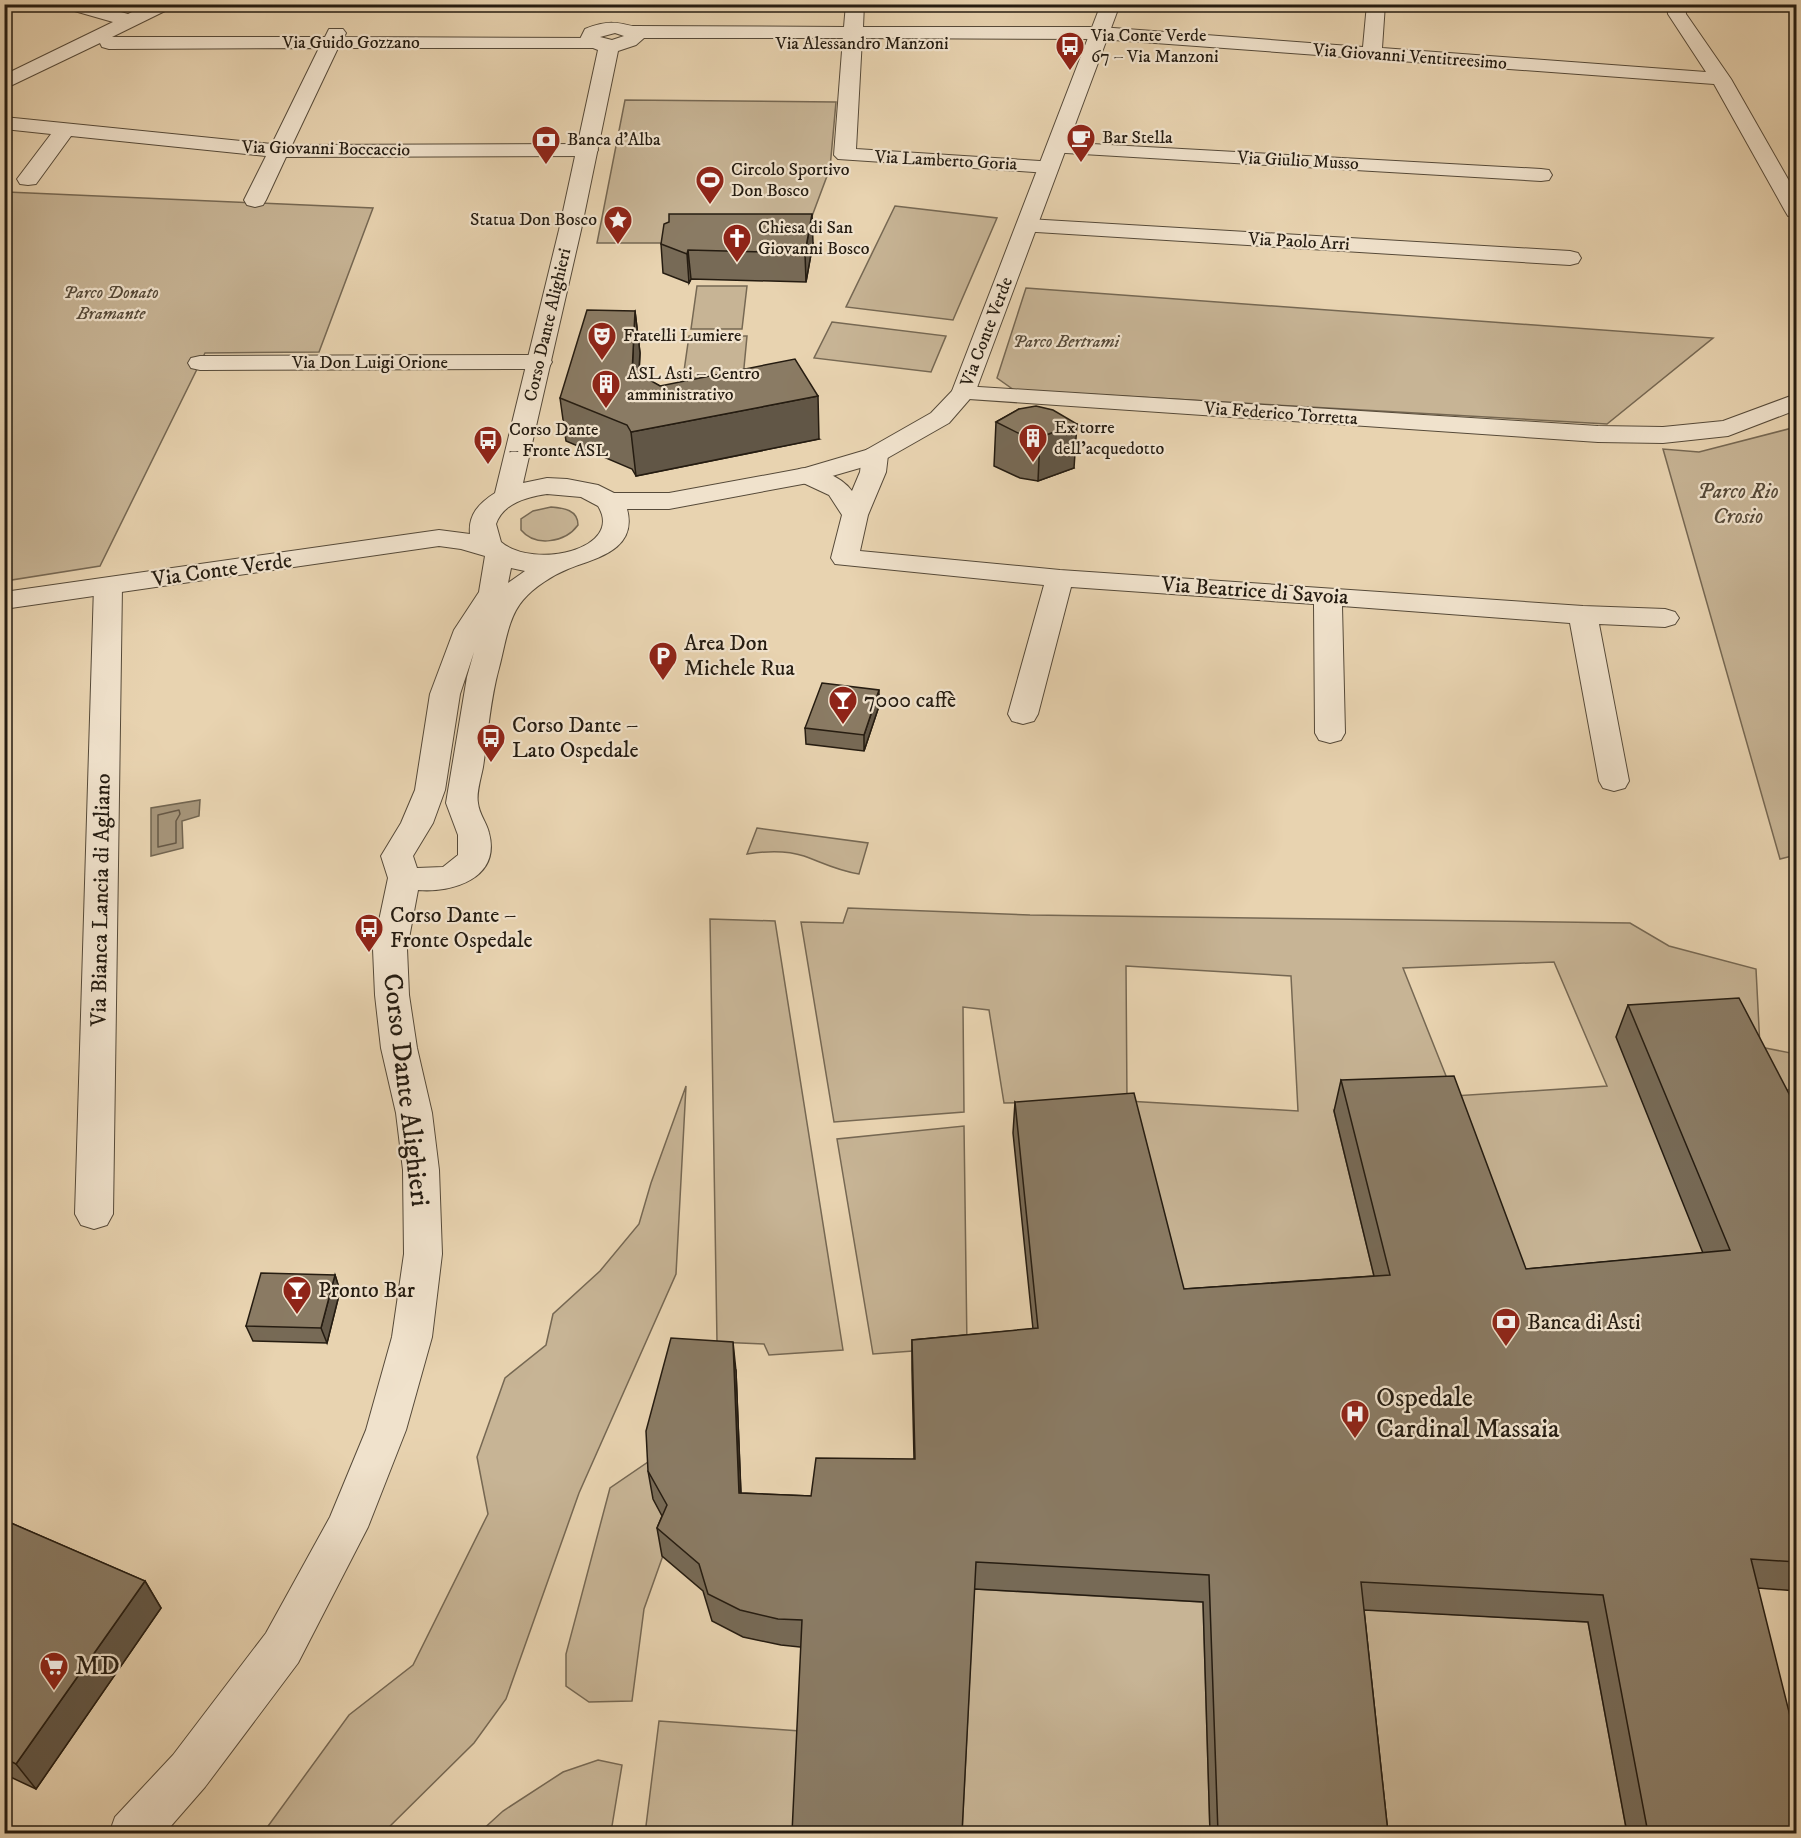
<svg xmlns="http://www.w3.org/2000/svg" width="1801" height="1838" font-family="'IM FELL DW Pica',serif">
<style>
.green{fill:#c7b495;stroke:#766853;stroke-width:1.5;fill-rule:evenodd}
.water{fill:#a6957a;stroke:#726550;stroke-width:1.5}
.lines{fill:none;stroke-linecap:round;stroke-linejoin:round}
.shore{stroke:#665846;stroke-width:1.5}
.minor-casing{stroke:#564a39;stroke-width:2}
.tertiary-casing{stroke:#564a39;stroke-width:2}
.minor{fill:#f0e2cc;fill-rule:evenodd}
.tertiary{fill:#f0e2cc;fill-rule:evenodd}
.wall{fill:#776a56;stroke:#251c11;stroke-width:1.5}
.shaded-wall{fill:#615646;stroke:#251c11;stroke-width:1.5}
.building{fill:#8a7b64;stroke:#251c11;stroke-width:1.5}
.labels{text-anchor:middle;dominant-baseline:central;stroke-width:4.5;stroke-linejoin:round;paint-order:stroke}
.far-poi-label{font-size:18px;fill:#251c11;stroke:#f0e2cc;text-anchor:start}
.far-street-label{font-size:18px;fill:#251c11;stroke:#f0e2cc}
.far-park-label{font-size:18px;font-style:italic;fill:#564a39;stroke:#f0e2cc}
.park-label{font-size:22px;font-style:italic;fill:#564a39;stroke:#f0e2cc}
.street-label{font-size:22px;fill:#251c11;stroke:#f0e2cc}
.poi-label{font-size:22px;fill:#251c11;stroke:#f0e2cc;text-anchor:start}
.near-street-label{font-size:27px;fill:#251c11;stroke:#f0e2cc}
.near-poi-label{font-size:27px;fill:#251c11;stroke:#f0e2cc;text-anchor:start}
</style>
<rect width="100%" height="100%" fill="#e8d3b0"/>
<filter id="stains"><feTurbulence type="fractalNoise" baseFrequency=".00333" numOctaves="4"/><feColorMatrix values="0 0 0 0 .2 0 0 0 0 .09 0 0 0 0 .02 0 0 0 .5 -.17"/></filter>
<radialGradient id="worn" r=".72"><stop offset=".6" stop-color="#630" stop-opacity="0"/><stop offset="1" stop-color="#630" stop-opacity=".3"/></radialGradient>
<path class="green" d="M 625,100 L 836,102 L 830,168 L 802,243 L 597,243 Z
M 7,192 L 373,208 L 319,352 L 205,353 L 100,566 L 5,581 L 5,193 Z
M 895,206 L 997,218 L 953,320 L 846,307 Z
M 697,286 L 747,286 L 742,329 L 691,329 Z
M 1026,288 L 1713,338 L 1607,424 L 1014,390 L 997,378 Z
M 832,322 L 946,336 L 931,372 L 814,358 Z
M 689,336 L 747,336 L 743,378 L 683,378 Z
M 1796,427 L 1796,855 L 1780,859 L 1663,449 L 1699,452 Z
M 551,507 C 564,508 578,510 578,525 C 565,543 535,547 521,530 L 521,519 L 533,511 Z
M 757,828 L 868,843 L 859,874 C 838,871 823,863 804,856 C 786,850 766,851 747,854 Z
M 848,908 L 1030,915 L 1630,923 L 1669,946 L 1756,969 L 1760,1047 L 1796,1054 L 1796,1089 L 1786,1090 L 1796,1109 L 1796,1170 L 1714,1281 L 1515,1299 L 1334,1111 L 1381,1305 L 1179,1319 L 1076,1102 L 1004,1103 L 989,1010 L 963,1007 L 964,1112 L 834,1122 L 801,922 L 843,923 ZM 1554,962 L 1607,1086 L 1454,1096 L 1403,968 ZM 1126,966 L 1291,976 L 1298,1111 L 1127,1101 Z
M 710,919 L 775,921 L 843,1350 L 769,1355 L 764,1344 L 717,1342 Z
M 686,1086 L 676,1274 L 579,1493 L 506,1699 L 474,1743 L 383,1833 L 263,1833 L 349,1715 L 413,1665 L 488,1514 L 477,1457 L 505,1378 L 546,1345 L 553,1314 L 600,1271 L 639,1224 L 651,1183 Z
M 964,1126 L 967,1347 L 873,1354 L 837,1139 Z
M 651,1460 L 671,1533 L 644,1609 L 632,1701 L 589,1702 L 566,1686 L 566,1654 L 610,1488 Z
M 974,1589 L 1203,1602 L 1210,1833 L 962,1834 Z
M 1351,1609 L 1588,1622 L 1627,1833 L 1374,1833 Z
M 659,1721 L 800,1731 L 795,1833 L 645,1834 Z
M 598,1760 L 622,1765 L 612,1826 L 594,1833 L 479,1833 L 503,1811 L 563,1772 Z"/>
<path class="water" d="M 200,800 L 199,816 L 182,821 L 183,848 L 151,856 L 151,808 Z"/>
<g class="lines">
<path class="shore" d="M 179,810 L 180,814 L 176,821 L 176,843 L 158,847 L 158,815 Z"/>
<g class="minor-casing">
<path id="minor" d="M 62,4 L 93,4 L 128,14 L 148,4 L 173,4 L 171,8 L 112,37 L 325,37 L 329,29 L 343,29 L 346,33 L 344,37 L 600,38 L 603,42 L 600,46 L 593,48 L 338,48 L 292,145 L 588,144 L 595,146 L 598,150 L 595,154 L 588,156 L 286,157 L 266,200 L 263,205 L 255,207 L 247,205 L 244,200 L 266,156 L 71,136 L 36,184 L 28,185 L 20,184 L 17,179 L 51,134 L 4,129 L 4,117 L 272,144 L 319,48 L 109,49 L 102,47 L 100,43 L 4,89 L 4,75 L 113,22 L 64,8 Z
M 846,4 L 864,4 L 863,27 L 1100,27 L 1363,47 L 1367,4 L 1385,4 L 1382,48 L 1706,72 L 1668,14 L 1667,4 L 1685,4 L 1686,14 L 1731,79 L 1796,193 L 1796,217 L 1788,216 L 1785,211 L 1714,84 L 1100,39 L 862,38 L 856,149 L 1056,162 L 1059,167 L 1056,172 L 1048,173 L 838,159 L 834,155 L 843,38 L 633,38 L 626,36 L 623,32 L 626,28 L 633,26 L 844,27 Z
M 1056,142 L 1541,169 L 1549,170 L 1552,175 L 1549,180 L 1541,181 L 1049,152 L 1046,148 L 1049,144 Z
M 1028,219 L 1570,251 L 1578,253 L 1581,258 L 1578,263 L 1570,265 L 1020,231 L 1017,226 L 1020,221 Z
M 540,355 L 549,357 L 552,362 L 549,367 L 540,369 L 200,370 L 191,368 L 188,363 L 191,358 L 200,356 Z
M 963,386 L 1598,426 L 1663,427 L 1723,421 L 1796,394 L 1796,410 L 1728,436 L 1663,443 L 1598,442 L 954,398 L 951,393 L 954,388 Z
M 875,447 L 884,450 L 888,455 L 886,472 L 868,515 L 860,551 L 1060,570 L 1583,606 L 1665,609 L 1675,612 L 1679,618 L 1675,624 L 1665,627 L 1599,624 L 1629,781 L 1625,788 L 1614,791 L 1603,788 L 1599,781 L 1570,623 L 1342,606 L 1345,733 L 1341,740 L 1330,743 L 1319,740 L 1315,733 L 1314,604 L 1071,587 L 1038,714 L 1034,721 L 1023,724 L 1012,721 L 1008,714 L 1044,585 L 835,564 L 831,558 L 842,515 L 829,495 L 799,481 L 795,475 L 799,469 C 815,465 842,477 852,491 L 860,472 L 862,455 L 866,450 Z
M 108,578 L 118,580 L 122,586 L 113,1214 L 107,1225 L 94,1229 L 81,1225 L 75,1214 L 94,586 L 98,580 Z"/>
</g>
<g class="tertiary-casing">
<path id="tertiary" d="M 1101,4 L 1120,4 L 975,393 L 949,423 L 884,460 L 860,468 L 808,483 L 669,509 L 627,509 C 638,550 596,558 568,569 C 553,575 534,587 523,600 C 508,617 505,646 499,668 C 490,700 488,735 483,767 C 481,778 476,793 478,803 C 479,814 487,823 489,833 C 501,878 453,893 418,890 L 407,949 L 409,995 L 417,1048 L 432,1113 L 439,1170 L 442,1254 L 432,1337 L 406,1430 L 368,1527 L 298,1663 L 205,1787 L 164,1834 L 109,1834 L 115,1817 L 173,1755 L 266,1633 L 330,1517 L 366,1430 L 392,1337 L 404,1254 L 403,1170 L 396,1113 L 381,1048 L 375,995 L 373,949 L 388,878 L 381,856 L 401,823 L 415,790 L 430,694 L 454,630 L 479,592 L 485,556 L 461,549 L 439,546 L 4,609 L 4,592 L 439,530 L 470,534 C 468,515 479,503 495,493 L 559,230 L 598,50 L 588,46 L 580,39 L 585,29 C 608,20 617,22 640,28 L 644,38 L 636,45 L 618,51 L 581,230 L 523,483 L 547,478 L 567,479 L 598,485 L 614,493 L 669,493 L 805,468 L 866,450 L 931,413 L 952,391 ZM 615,33 L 624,36 L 612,40 L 600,37 ZM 547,494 L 581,497 L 598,506 C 625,549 534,570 501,542 L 496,524 C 503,503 527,497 547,494 ZM 511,568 L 525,571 L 508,583 ZM 474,652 L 467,677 L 446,803 L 458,835 L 458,855 L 443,867 L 417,868 L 413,856 L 433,823 L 445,790 L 460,694 Z"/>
</g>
<use href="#minor" class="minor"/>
<use href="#tertiary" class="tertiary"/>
</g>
<path class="wall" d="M 813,243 L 806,282 L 691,279 L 689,283 L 663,273 L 661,244 Z
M 635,311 L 640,353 L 639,376 L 660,386 L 819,439 L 636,476 L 632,469 L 566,441 L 560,398 Z
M 1019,409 L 1074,468 L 1038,481 L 1020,478 L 994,466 L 996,422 Z
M 879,706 L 864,751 L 806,744 L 805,728 Z
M 1628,1005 L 1797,1109 L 1797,1591 L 1758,1588 L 1797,1833 L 1627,1833 L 1588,1622 L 1364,1610 L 1388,1833 L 1210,1833 L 1203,1602 L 975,1589 L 800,1647 L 781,1645 L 743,1637 L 712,1621 L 703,1591 L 662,1556 L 657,1528 L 662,1516 L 653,1499 L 648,1471 L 736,1371 L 741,1493 L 811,1496 L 914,1459 L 912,1370 L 912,1340 L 1033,1329 L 1013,1133 L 1015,1102 L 1184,1289 L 1374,1276 L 1334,1111 L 1341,1080 L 1526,1269 L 1703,1253 L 1616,1037 Z
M 335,1275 L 340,1291 L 327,1343 L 253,1341 L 246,1326 Z
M 4,1520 L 145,1581 L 161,1608 L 36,1789 L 4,1774 Z"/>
<path class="shaded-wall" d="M 812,214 L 813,243 L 806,282 L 805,253 Z
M 688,250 L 691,279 L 689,283 L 687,254 Z
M 635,311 L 640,353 L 636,417 L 632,374 Z
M 818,396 L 819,439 L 636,476 L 631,432 Z
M 1077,424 L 1074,468 L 1038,481 L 1040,437 Z
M 879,690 L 879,706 L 864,751 L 864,735 Z
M 335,1275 L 340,1291 L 327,1343 L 321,1328 Z
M 733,1342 L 736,1371 L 742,1522 L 739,1493 Z
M 145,1581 L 161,1608 L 36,1789 L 16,1764 Z"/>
<path class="building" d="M 669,214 L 812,214 L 805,253 L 688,250 L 687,254 L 661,244 L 664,224 L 669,222 Z
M 587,310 L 635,311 L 632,374 L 648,379 L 660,386 L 795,359 L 818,396 L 631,432 L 627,425 L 560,398 Z
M 1036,406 L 1053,410 L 1077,424 L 1040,437 L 1022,435 L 996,422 L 1019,409 Z
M 822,683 L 879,690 L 864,735 L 805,728 Z
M 1739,998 L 1797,1109 L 1797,1562 L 1751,1559 L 1797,1744 L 1797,1833 L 1648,1833 L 1603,1595 L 1361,1582 L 1388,1833 L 1218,1833 L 1209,1575 L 976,1562 L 962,1833 L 792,1833 L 802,1620 L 778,1619 L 740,1610 L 708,1594 L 699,1564 L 657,1528 L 667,1505 L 648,1471 L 646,1431 L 671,1338 L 733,1342 L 739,1493 L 811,1496 L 816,1458 L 915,1459 L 912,1340 L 1038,1328 L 1015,1102 L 1134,1093 L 1184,1289 L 1390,1275 L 1341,1080 L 1454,1076 L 1526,1269 L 1730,1250 L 1628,1005 Z
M 261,1273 L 335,1275 L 321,1328 L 246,1326 Z
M 4,1520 L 145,1581 L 16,1764 L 4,1758 Z"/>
<defs>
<g id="bus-pin" transform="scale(1.5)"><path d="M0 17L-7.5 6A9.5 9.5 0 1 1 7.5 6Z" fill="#8f2418" stroke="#f0e2cc"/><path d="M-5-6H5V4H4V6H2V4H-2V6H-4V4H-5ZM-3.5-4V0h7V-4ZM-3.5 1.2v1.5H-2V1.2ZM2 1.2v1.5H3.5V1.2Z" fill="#fff"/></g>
<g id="cafe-pin" transform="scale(1.5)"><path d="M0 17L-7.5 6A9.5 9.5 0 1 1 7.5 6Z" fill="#8f2418" stroke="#f0e2cc"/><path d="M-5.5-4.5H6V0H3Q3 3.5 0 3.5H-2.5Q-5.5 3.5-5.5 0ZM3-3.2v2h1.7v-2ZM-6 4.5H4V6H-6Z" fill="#fff"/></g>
<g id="bank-pin" transform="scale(1.5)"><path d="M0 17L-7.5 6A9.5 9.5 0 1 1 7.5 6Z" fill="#8f2418" stroke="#f0e2cc"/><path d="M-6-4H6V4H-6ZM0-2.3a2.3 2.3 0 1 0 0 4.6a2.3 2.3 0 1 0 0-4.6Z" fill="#fff"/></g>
<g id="stadium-pin" transform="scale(1.5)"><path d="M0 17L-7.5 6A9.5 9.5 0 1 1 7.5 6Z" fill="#8f2418" stroke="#f0e2cc"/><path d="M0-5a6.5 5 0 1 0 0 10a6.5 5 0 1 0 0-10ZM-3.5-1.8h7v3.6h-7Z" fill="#fff"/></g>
<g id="sight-pin" transform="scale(1.5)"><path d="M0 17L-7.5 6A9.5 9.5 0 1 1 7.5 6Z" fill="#8f2418" stroke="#f0e2cc"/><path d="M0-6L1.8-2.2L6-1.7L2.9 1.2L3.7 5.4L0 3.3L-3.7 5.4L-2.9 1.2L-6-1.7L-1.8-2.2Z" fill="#fff"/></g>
<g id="church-pin" transform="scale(1.5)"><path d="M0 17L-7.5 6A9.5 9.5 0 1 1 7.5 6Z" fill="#8f2418" stroke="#f0e2cc"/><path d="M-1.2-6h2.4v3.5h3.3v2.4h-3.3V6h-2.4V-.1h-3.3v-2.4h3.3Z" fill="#fff"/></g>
<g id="theatre-pin" transform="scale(1.5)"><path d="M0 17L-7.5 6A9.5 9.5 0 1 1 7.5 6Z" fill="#8f2418" stroke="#f0e2cc"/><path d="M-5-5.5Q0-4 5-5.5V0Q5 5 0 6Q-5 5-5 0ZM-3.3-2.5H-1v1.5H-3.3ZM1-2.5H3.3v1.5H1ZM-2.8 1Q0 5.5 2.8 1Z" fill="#fff"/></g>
<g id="building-pin" transform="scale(1.5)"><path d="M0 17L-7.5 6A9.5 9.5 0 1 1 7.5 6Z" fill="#8f2418" stroke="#f0e2cc"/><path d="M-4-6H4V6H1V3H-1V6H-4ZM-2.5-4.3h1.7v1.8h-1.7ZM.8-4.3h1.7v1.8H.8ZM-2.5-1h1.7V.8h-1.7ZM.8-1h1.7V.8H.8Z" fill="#fff"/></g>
<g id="parking-pin" transform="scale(1.5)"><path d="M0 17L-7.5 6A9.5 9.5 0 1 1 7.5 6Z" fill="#8f2418" stroke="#f0e2cc"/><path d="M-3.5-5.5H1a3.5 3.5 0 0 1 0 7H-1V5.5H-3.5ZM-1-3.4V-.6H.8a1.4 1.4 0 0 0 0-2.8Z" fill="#fff"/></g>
<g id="bar-pin" transform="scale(1.5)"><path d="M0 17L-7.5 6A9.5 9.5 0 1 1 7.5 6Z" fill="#8f2418" stroke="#f0e2cc"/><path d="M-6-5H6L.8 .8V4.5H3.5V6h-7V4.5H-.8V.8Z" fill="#fff"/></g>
<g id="hospital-pin" transform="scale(1.5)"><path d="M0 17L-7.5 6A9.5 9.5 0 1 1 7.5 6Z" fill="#8f2418" stroke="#f0e2cc"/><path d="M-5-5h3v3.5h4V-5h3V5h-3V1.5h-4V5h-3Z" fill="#fff"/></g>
<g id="supermarket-pin" transform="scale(1.5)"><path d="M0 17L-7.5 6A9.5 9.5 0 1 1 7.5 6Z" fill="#8f2418" stroke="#f0e2cc"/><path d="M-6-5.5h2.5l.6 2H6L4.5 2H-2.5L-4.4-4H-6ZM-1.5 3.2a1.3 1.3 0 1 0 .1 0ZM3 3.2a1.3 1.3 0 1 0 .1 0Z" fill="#fff"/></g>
</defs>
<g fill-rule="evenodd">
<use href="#bus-pin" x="1070" y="46"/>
<use href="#cafe-pin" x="1081" y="138"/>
<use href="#bank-pin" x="546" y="140"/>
<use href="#stadium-pin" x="710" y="180"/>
<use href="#sight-pin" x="618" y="220"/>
<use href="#church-pin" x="737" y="238"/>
<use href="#theatre-pin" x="602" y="336"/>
<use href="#building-pin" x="606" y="384"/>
<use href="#building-pin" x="1033" y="438"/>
<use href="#bus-pin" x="488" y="440"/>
<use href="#parking-pin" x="663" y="656"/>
<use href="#bar-pin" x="843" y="700"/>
<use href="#bus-pin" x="491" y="738"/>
<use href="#bus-pin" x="369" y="928"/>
<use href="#bar-pin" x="297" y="1290"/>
<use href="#bank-pin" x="1506" y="1322"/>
<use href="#hospital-pin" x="1355" y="1414"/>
<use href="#supermarket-pin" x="54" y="1666"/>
</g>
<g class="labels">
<g class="far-poi-label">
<text x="1091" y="36">Via Conte Verde<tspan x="1091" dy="21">67 – Via Manzoni</tspan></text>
<text x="1102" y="138">Bar Stella</text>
<text x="567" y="140">Banca d'Alba</text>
<text x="731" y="170">Circolo Sportivo<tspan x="731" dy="21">Don Bosco</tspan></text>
<text x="597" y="220" text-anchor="end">Statua Don Bosco</text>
<text x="758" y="228">Chiesa di San<tspan x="758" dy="21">Giovanni Bosco</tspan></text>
<text x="623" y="336">Fratelli Lumiere</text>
<text x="627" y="374">ASL Asti – Centro<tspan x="627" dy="21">amministrativo</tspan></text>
<text x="1054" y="428">Ex torre<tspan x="1054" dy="21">dell'acquedotto</tspan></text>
<text x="509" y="430">Corso Dante<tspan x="509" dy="21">– Fronte ASL</tspan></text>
</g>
<g class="far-street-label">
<text x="351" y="43">Via Guido Gozzano</text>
<text x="862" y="44">Via Alessandro Manzoni</text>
<text transform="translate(1410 57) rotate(4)">Via Giovanni Ventitreesimo</text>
<text transform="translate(326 149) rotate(1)">Via Giovanni Boccaccio</text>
<text transform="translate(946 161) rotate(3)">Via Lamberto Goria</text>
<text transform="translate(1298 161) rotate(3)">Via Giulio Musso</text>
<text transform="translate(1299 242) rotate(3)">Via Paolo Arri</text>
<text transform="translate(548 325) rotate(-77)">Corso Dante Alighieri</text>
<text transform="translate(987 332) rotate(-69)">Via Conte Verde</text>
<text x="370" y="363">Via Don Luigi Orione</text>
<text transform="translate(1281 414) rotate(4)">Via Federico Torretta</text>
</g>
<g class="far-park-label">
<text x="111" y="293">Parco Donato<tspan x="111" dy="21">Bramante</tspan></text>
<text x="1066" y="342">Parco Bertrami</text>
</g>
<g class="park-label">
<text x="1738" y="491">Parco Rio<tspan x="1738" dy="25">Crosio</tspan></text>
</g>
<g class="street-label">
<text transform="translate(222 570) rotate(-8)">Via Conte Verde</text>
<text transform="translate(1255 591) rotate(4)">Via Beatrice di Savoia</text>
<text transform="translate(101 900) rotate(-89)">Via Bianca Lancia di Agliano</text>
</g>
<g class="poi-label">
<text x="684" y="643">Area Don<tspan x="684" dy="25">Michele Rua</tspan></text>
<text x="864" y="700">7000 caffè</text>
<text x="512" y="725">Corso Dante –<tspan x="512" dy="25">Lato Ospedale</tspan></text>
<text x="390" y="915">Corso Dante –<tspan x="390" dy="25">Fronte Ospedale</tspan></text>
<text x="318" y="1290">Pronto Bar</text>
<text x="1527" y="1322">Banca di Asti</text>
</g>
<g class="near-street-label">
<text transform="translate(406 1090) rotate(83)">Corso Dante Alighieri</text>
</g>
<g class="near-poi-label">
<text x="1376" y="1398">Ospedale<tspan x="1376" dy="31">Cardinal Massaia</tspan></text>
<text x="75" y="1666">MD</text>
</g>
</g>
<rect width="1801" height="1838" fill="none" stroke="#e8d3b0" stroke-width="24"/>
<rect x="6" y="6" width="1789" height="1826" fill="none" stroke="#251c11" stroke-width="3"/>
<rect x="12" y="12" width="1777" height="1814" fill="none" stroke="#251c11" stroke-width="1.5"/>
<rect width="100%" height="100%" filter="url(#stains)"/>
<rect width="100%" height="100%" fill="url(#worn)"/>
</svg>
